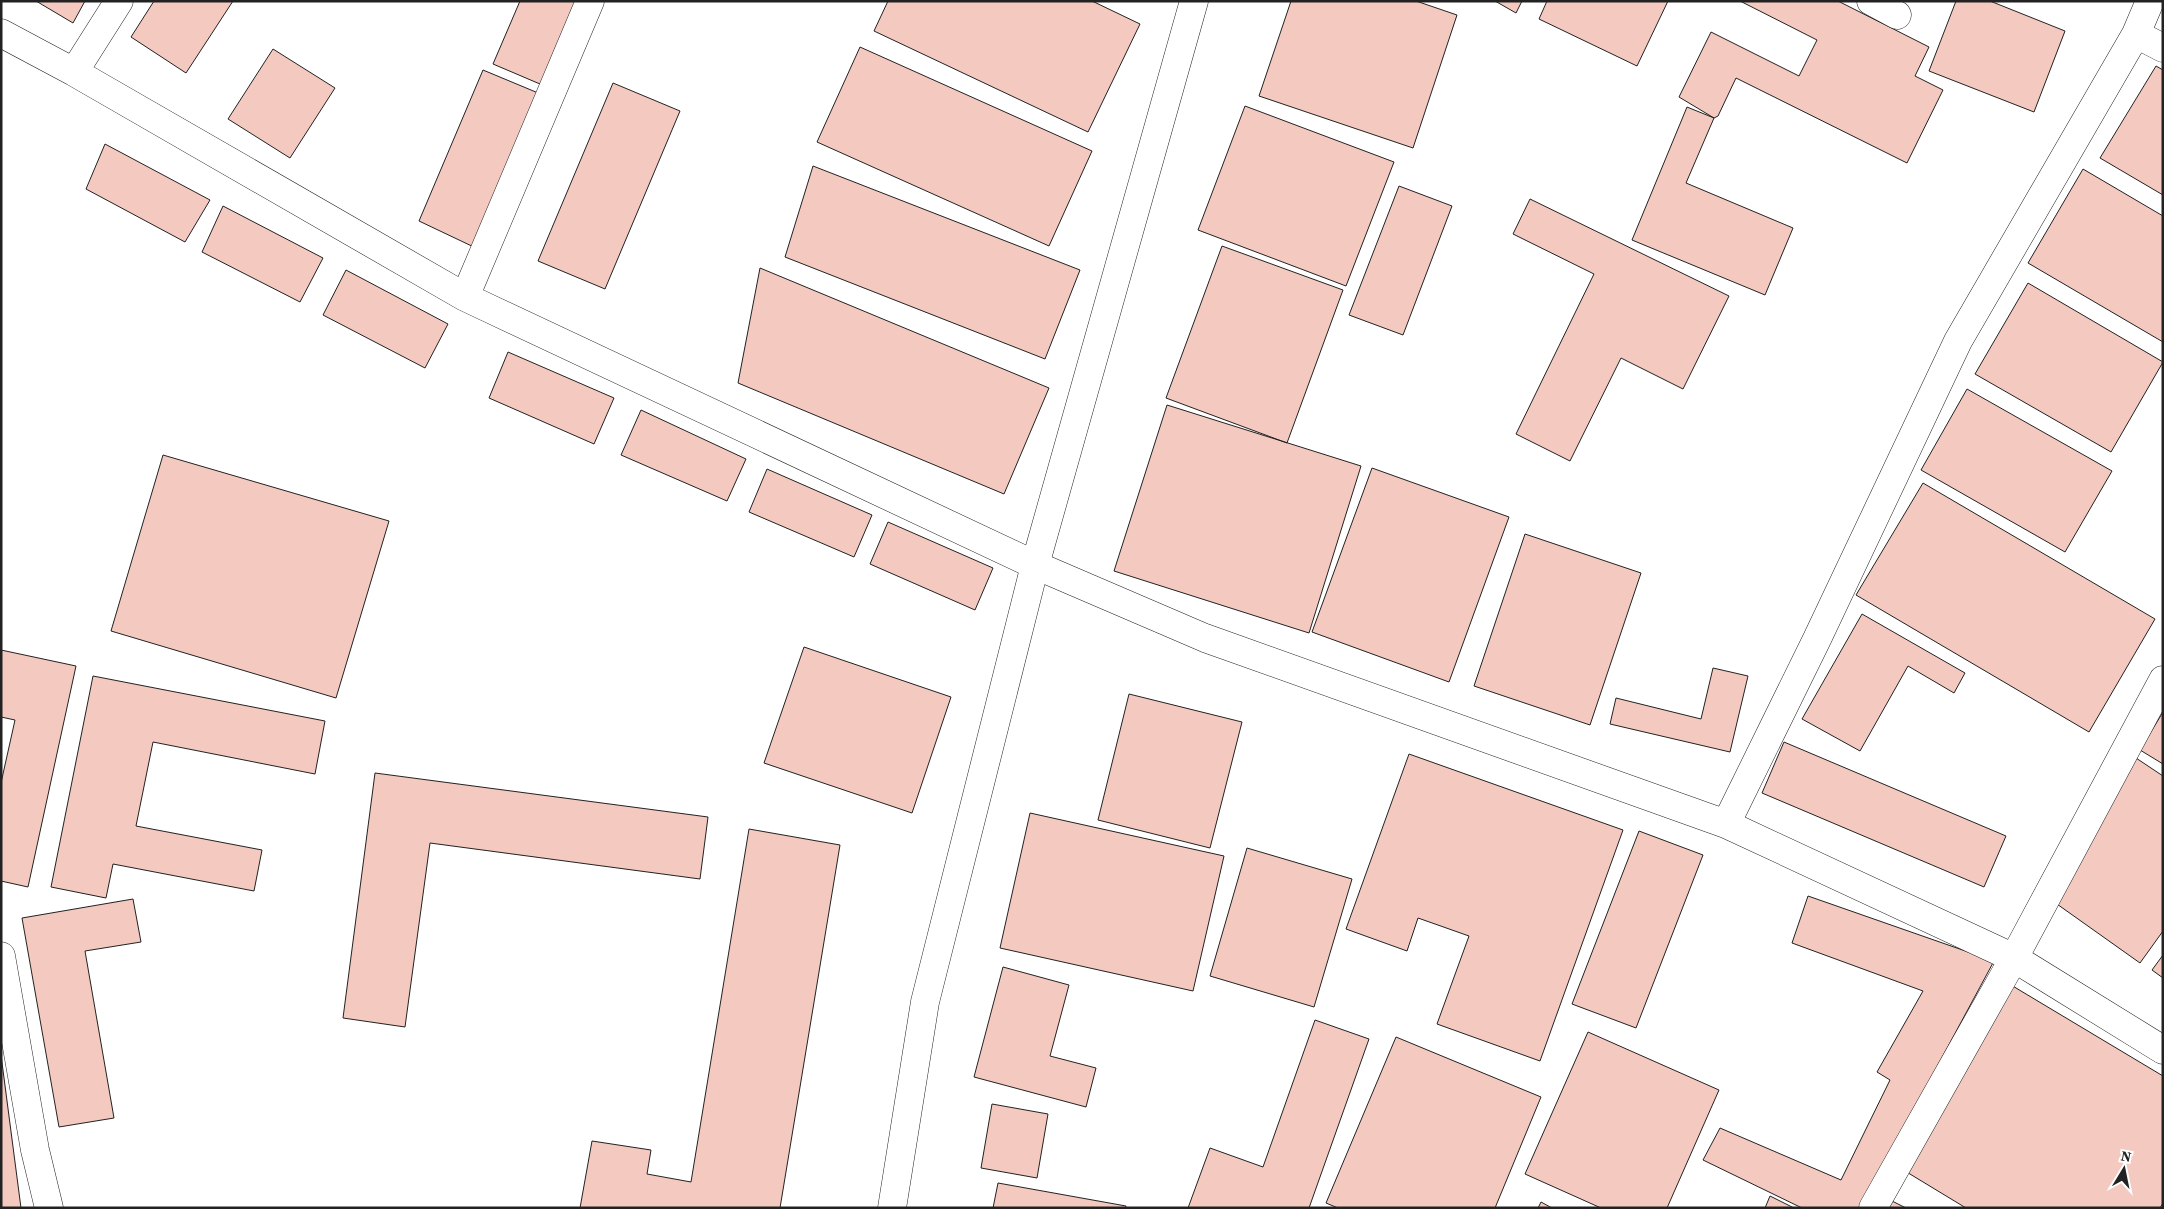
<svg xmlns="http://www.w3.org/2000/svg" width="2164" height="1209" font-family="'Source Serif 4',serif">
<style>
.building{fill:#f3c9c0;stroke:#222}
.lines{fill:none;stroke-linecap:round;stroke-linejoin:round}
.minor-casing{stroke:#222;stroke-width:29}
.secondary-casing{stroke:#222;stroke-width:29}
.minor{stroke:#fff;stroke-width:28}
.secondary{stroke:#fff;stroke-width:28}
</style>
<rect width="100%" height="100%" fill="#fff"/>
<path class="building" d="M 36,1 L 85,1 L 73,23 Z
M 154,1 L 233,1 L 186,73 L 131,37 Z
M 520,1 L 583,1 L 547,87 L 493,64 Z
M 888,1 L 1092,1 L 1140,24 L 1088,132 L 874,31 Z
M 1291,1 L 1416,1 L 1457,15 L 1413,148 L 1259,96 Z
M 1495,1 L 1522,1 L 1516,13 Z
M 1547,1 L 1668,1 L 1637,66 L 1539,19 Z
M 1740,1 L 1838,1 L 1929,47 L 1915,76 L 1943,90 L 1907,163 L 1736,78 L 1718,116 L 1714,118 L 1679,97 L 1711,32 L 1799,76 L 1817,40 Z
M 1956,1 L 1990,1 L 2065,31 L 2034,112 L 1929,71 Z
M 860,47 L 1092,151 L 1049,246 L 817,142 Z
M 273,49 L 335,88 L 290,158 L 228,119 Z
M 2156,66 L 2163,70 L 2163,195 L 2100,158 Z
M 483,70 L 543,95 L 478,249 L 419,221 Z
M 613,83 L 680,111 L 605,289 L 538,261 Z
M 1245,106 L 1394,162 L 1346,286 L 1198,230 Z
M 1687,107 L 1714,118 L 1686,183 L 1793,228 L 1765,295 L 1632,240 Z
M 105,144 L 210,200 L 185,242 L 86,189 Z
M 813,166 L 1080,270 L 1045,359 L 785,257 Z
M 2083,169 L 2163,216 L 2163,342 L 2028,263 Z
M 1399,186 L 1452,206 L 1403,335 L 1349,315 Z
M 1530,199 L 1729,296 L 1683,389 L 1621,358 L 1570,461 L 1516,434 L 1594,274 L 1513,234 Z
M 223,206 L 323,258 L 300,302 L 202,252 Z
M 1222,246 L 1343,290 L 1287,443 L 1166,398 Z
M 760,268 L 1049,388 L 1004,494 L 738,383 Z
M 346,270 L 448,324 L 425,368 L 323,315 Z
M 2028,283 L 2163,362 L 2111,452 L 1975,374 Z
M 508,352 L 614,398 L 594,444 L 489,398 Z
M 1967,389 L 2112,471 L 2065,552 L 1921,470 Z
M 1167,405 L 1361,466 L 1309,633 L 1114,571 Z
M 641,410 L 746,459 L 727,501 L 621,455 Z
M 163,455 L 389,521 L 336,698 L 111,631 Z
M 1372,468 L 1509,517 L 1449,682 L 1312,632 Z
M 767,469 L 872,515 L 854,557 L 749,512 Z
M 1923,483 L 2155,619 L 2089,732 L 1856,595 Z
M 888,522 L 993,568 L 975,610 L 870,564 Z
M 1525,534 L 1641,573 L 1590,725 L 1474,686 Z
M 1862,614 L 1965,673 L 1954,693 L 1908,666 L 1860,751 L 1802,719 Z
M 804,647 L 951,697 L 912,813 L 764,763 Z
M 1,650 L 76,666 L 28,887 L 1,881 L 1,783 L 15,720 L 1,717 Z
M 1713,668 L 1748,676 L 1730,752 L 1610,724 L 1616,698 L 1701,719 Z
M 93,676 L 325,721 L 315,774 L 153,742 L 136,826 L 262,850 L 254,891 L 113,864 L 106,898 L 51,887 Z
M 1129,694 L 1242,722 L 1210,848 L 1098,820 Z
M 2163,712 L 2163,764 L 2140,750 Z
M 1784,742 L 2006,836 L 1984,887 L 1762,793 Z
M 1409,754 L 1623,830 L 1540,1061 L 1437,1024 L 1469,936 L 1418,918 L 1407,951 L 1346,929 Z
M 2136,758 L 2163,776 L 2163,931 L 2140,963 L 2040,892 Z
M 375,773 L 708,817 L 700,879 L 430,843 L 405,1027 L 343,1018 Z
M 1030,813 L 1224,856 L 1193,991 L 1000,948 Z
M 749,829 L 840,845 L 780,1208 L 580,1208 L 592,1141 L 651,1150 L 647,1174 L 691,1182 Z
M 1639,831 L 1703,855 L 1636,1028 L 1572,1004 Z
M 1247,848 L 1352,879 L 1314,1007 L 1210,976 Z
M 1808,896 L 1994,961 L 1861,1208 L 1802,1208 L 1703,1160 L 1720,1128 L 1841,1180 L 1890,1080 L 1877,1072 L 1923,991 L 1792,943 Z
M 133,899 L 141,942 L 85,951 L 114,1118 L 59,1127 L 22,918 Z
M 2163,955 L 2163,978 L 2152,970 Z
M 1003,967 L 1069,985 L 1050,1056 L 1096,1068 L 1086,1107 L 974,1077 Z
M 2011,985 L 2163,1076 L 2163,1203 L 2160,1208 L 1966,1208 L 1900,1168 Z
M 1315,1020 L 1369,1039 L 1309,1208 L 1188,1208 L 1210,1148 L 1263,1167 Z
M 1588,1032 L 1719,1090 L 1667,1208 L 1601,1208 L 1525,1174 Z
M 1396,1037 L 1541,1097 L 1495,1208 L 1338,1208 L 1326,1203 Z
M 1,1055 L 21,1208 L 1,1208 Z
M 992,1104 L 1048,1114 L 1037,1178 L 981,1168 Z
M 998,1183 L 1126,1206 L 1126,1208 L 993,1208 Z
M 1770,1196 L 1794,1208 L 1765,1208 Z
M 1892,1201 L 1906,1208 L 1889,1208 Z
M 1541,1202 L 1552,1208 L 1538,1208 Z"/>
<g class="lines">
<g class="minor-casing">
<path id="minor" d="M 1871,1 L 1897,15
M 1,33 L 74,72 L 465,297 L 1035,565 L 1205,638 L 1726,824 L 2014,958 L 2163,1050
M 2136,34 L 2163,48
M 74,72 L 119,1
M 465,297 L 590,1
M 1726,824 L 1817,639 L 1958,341 L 2136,34 L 2150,1
M 1,956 L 35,1150 L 49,1208
M 1873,1208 L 2014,958 L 2163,680"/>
</g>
<g class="secondary-casing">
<path id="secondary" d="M 892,1208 L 925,1002 L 1035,565 L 1194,1"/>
</g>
<use href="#minor" class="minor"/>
<use href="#secondary" class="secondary"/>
</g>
<rect width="2164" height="1209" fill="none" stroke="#222222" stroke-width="5"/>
<g transform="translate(2124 1169) rotate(10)" stroke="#ffffff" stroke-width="4" paint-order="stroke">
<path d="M0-4L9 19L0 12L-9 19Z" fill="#222222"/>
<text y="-8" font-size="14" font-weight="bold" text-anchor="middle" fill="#222222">N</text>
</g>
</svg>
